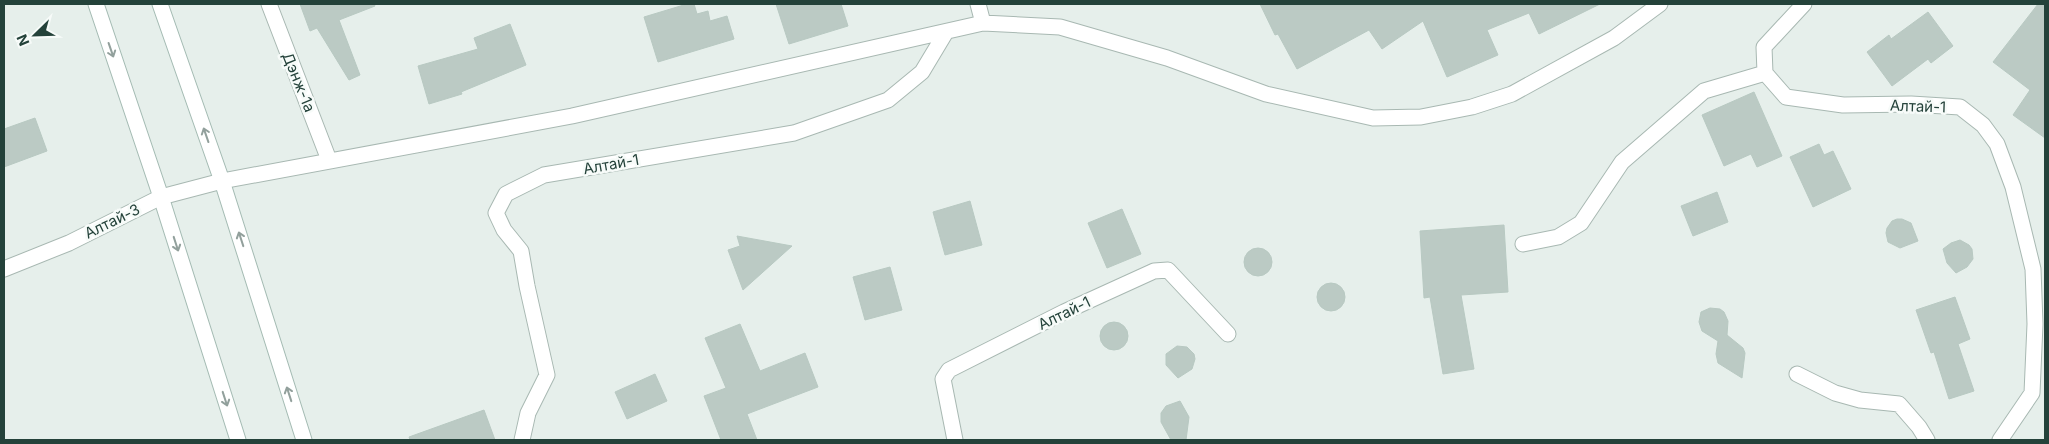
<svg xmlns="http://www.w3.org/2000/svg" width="2049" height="444" font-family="Inter,sans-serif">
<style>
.building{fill:#bbcac4;stroke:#b8c9c2}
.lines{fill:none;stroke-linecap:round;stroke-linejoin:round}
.street-casing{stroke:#a8b8b2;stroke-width:17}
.secondary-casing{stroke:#a4bbb3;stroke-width:17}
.street{stroke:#fff;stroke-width:15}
.secondary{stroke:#fff;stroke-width:15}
.oneway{stroke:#92a09c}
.labels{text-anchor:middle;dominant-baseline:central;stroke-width:5;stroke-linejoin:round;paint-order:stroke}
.street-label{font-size:15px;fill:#24423a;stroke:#f7fbf9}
</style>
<rect width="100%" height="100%" fill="#e6efeb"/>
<path class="building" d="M 300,4 L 374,4 L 375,6 L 339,20 L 360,75 L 349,80 L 317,28 L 310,31 Z
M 687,4 L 694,4 L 697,14 L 708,11 L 710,21 L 727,16 L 734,39 L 658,62 L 644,17 Z
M 776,4 L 841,4 L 848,26 L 789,44 Z
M 1260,4 L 1600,4 L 1539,34 L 1529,13 L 1487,30 L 1498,55 L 1447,77 L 1423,21 L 1382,49 L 1369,30 L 1297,69 L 1278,34 L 1275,35 Z
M 2038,4 L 2045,4 L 2045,138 L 2013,115 L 2030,90 L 1993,62 Z
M 1928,12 L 1953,46 L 1931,63 L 1928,59 L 1892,86 L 1867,52 L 1889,35 L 1891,39 Z
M 510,24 L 526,65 L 461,92 L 462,94 L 429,104 L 418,66 L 478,49 L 474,38 Z
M 1754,92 L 1782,156 L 1757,167 L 1751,154 L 1724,166 L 1702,115 Z
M 35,118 L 47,151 L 4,167 L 4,129 Z
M 1819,144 L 1824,155 L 1833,151 L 1851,189 L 1813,207 L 1790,157 Z
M 1717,192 L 1728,222 L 1693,236 L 1681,206 Z
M 970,201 L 982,245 L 945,255 L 933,212 Z
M 1122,209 L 1141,254 L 1107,268 L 1088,223 Z
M 1897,219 L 1902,219 L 1911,223 L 1918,241 L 1900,248 L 1888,242 L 1886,233 L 1887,228 L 1892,221 Z
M 1504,225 L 1508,292 L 1461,295 L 1474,369 L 1443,374 L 1430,297 L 1424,298 L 1420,231 Z
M 737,236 L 792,246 L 743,290 L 728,250 L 740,246 Z
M 1960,240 L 1969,245 L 1972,249 L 1973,259 L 1967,267 L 1956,273 L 1947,263 L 1943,249 L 1951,243 Z
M1244 262a14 14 0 1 1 28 0a14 14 0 1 1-28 0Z
M 890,267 L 902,310 L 865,320 L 853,277 Z
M1317 297a14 14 0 1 1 28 0a14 14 0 1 1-28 0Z
M 1955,297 L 1970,339 L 1958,344 L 1974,391 L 1949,399 L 1934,352 L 1931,353 L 1916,310 Z
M 1710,308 L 1720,309 L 1724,312 L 1728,321 L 1727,335 L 1743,348 L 1745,353 L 1742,378 L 1718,363 L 1716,354 L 1718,341 L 1702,331 L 1699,322 L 1701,312 Z
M1100 336a14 14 0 1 1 28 0a14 14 0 1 1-28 0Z
M 740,324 L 760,371 L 805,353 L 818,387 L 747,414 L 757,440 L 721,440 L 704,396 L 726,388 L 705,338 Z
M 1177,346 L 1187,347 L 1194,354 L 1195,359 L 1192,369 L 1178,378 L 1166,365 L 1166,354 Z
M 655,374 L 667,401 L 627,419 L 615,392 Z
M 1180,401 L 1189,417 L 1186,440 L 1171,440 L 1161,422 L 1161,413 L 1166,406 Z
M 484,410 L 495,440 L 410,440 L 409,437 Z"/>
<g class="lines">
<g class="street-casing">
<path id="street" d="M 269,4 L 329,160
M 978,4 L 983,23
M 1804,4 L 1764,47 L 1765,73 L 1786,97 L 1843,105 L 1911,104 L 1960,107 L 1983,125 L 1997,144 L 2013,187 L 2033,269 L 2035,324 L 2032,393 L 2000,440
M 1523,244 L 1558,237 L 1581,223 L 1622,162 L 1704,91 L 1765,73
M 4,269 L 69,243 L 161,197 L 222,181 L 572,116 L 983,23 L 1060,27 L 1167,58 L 1266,94 L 1373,118 L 1421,117 L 1472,107 L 1512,94 L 1614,38 L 1660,4
M 1797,374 L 1835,393 L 1860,400 L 1899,404 L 1919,427 L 1927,440
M 522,440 L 528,413 L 547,375 L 527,286 L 521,251 L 504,230 L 496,213 L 506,194 L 544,175 L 794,133 L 888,100 L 922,72 L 946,32
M 955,440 L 943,379 L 949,370 L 1064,312 L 1154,271 L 1168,270 L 1228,334"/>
</g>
<g class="secondary-casing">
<path id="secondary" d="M 96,4 L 161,197 L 238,440
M 160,4 L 222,181 L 304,440"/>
</g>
<use href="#street" class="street"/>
<use href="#secondary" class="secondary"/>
</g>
<defs><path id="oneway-shaft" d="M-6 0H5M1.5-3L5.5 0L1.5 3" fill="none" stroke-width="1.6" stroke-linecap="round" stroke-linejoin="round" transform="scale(1.25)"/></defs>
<g class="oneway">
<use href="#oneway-shaft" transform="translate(111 50) rotate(71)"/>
<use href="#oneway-shaft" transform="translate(206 135) rotate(-109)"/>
<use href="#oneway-shaft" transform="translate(241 239) rotate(-108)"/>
<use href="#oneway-shaft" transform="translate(176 244) rotate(72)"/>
<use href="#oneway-shaft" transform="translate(289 394) rotate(-108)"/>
<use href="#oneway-shaft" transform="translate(225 399) rotate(72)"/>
</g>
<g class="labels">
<g class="street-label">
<text transform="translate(299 82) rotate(68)">Дэнж-1а</text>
<text transform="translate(1918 106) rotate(2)">Алтай-1</text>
<text transform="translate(611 164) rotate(-10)">Алтай-1</text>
<text transform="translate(112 221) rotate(-26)">Алтай-3</text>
<text transform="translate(1064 313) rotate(-26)">Алтай-1</text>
</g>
</g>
<rect width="2049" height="444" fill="none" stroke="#24423a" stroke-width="10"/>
<g transform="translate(35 35) rotate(247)" stroke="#f7fbf9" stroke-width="4" paint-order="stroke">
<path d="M0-4L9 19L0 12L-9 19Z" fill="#24423a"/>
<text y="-8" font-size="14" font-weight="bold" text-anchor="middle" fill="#24423a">N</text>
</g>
</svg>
